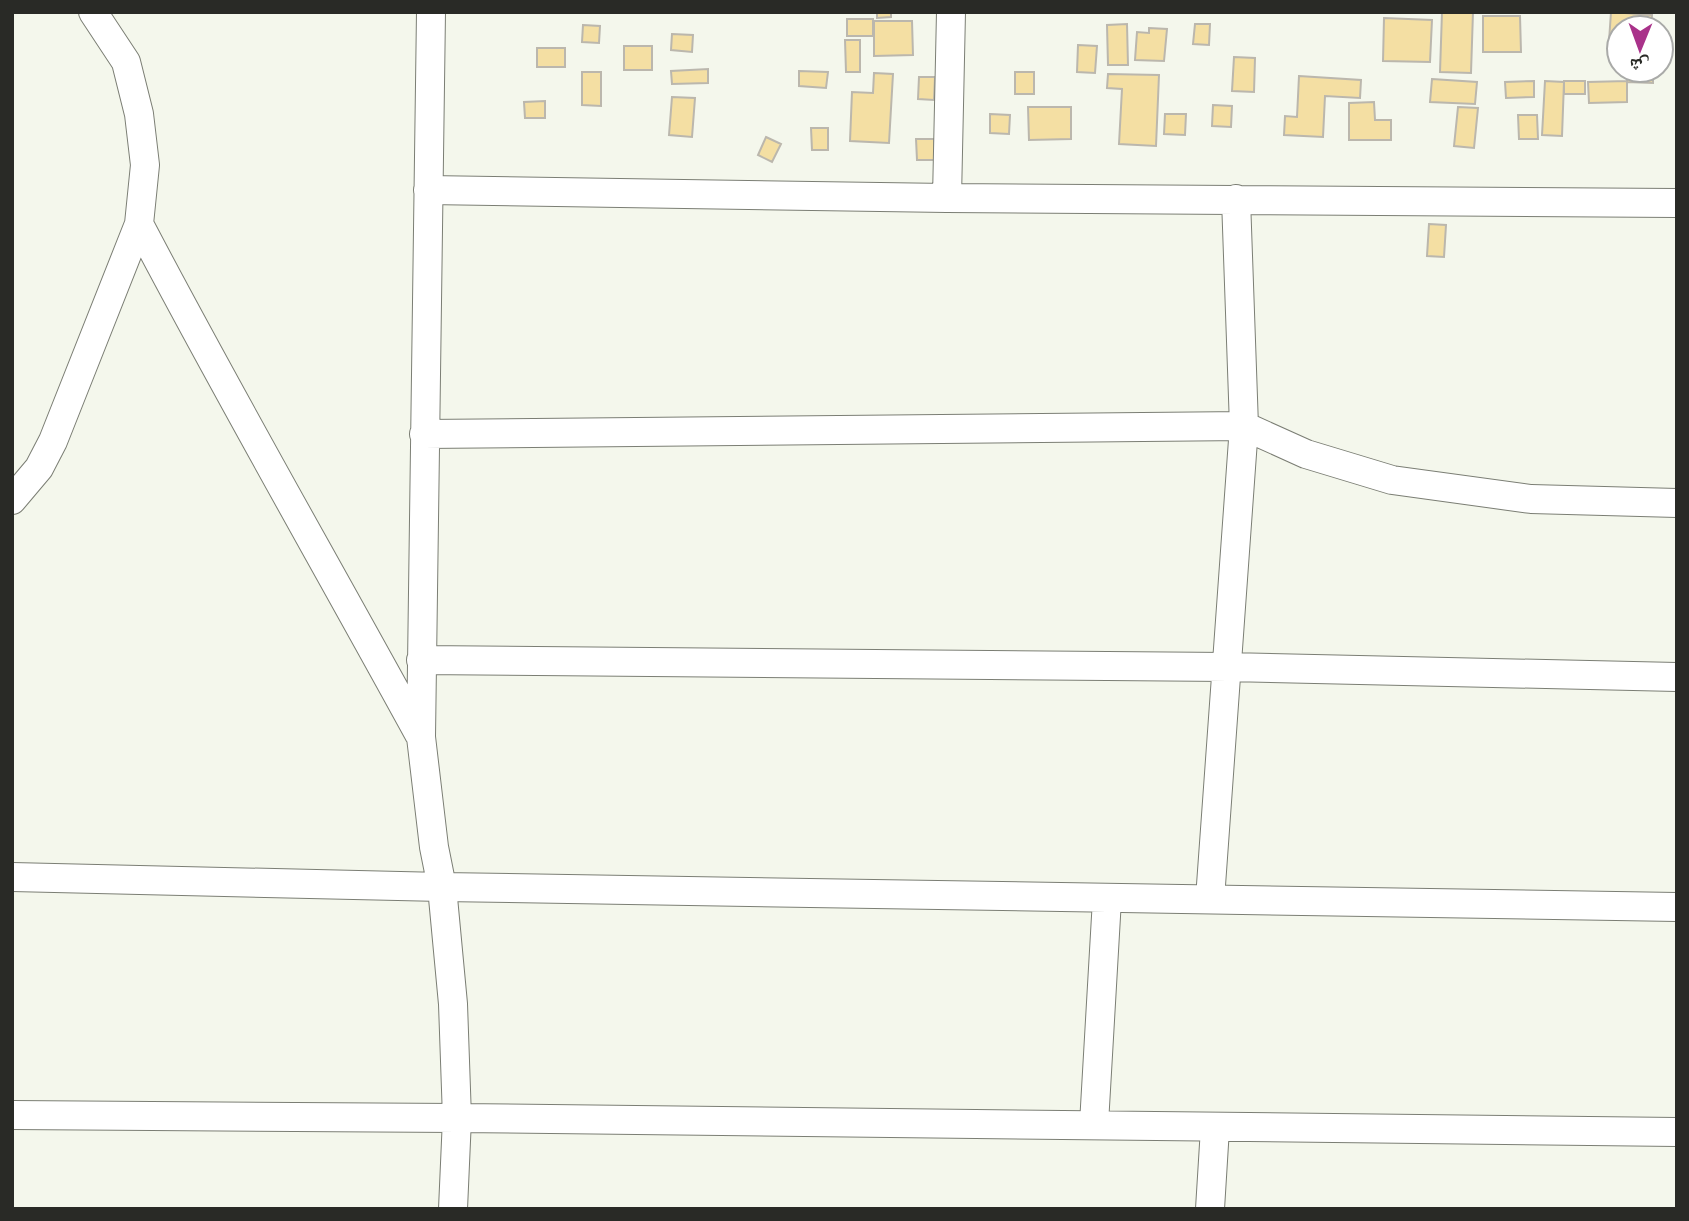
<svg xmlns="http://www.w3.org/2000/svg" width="1689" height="1221" font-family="Barlow,'Noto Naskh Arabic',sans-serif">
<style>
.building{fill:#f4dfa3;stroke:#bbb7ad;stroke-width:2}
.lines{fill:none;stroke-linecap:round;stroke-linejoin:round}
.minor-casing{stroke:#7b7e74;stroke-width:30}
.minor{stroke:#fff;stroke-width:28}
</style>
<rect width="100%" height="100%" fill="#f4f7ec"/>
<path class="building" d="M 877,12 L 891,12 L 891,17 L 877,18 Z
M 1442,12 L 1473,12 L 1471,73 L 1440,72 Z
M 1611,12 L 1652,15 L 1651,28 L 1619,28 L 1619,57 L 1608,56 Z
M 1483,16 L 1520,16 L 1521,52 L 1483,52 Z
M 1384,18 L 1432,20 L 1430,62 L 1383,61 Z
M 847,19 L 873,19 L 873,36 L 847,36 Z
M 874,21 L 912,21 L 913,55 L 874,56 Z
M 1127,24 L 1128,65 L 1108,65 L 1107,25 Z
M 1195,24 L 1210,24 L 1209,45 L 1193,44 Z
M 583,25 L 600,26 L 599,43 L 582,42 Z
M 1149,28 L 1167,29 L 1164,61 L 1135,60 L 1137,32 L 1149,33 Z
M 672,34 L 693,35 L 692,52 L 671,50 Z
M 845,40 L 860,40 L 860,72 L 846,72 Z
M 1078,45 L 1097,46 L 1095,73 L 1077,72 Z
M 624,46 L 652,46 L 652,70 L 624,70 Z
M 537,48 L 565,48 L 565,67 L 537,67 Z
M 1234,57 L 1255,58 L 1254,92 L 1232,91 Z
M 708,69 L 708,83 L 672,84 L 671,71 Z
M 1627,70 L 1653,70 L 1653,83 L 1627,82 Z
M 799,71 L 828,72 L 826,88 L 799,86 Z
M 582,72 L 601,72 L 601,106 L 582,105 Z
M 1015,72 L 1034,72 L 1034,94 L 1015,94 Z
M 874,73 L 893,74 L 889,143 L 850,141 L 852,92 L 873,93 Z
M 1108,74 L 1159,75 L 1156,146 L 1119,144 L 1122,89 L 1107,88 Z
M 1299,76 L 1361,80 L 1360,98 L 1325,96 L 1323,137 L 1284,135 L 1285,116 L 1297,117 Z
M 919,77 L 935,77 L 934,100 L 918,99 Z
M 1432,79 L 1477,82 L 1475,104 L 1430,102 Z
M 1534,81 L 1534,97 L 1506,98 L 1505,82 Z
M 1545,81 L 1564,82 L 1562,136 L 1542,135 Z
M 1564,81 L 1585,81 L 1585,94 L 1564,94 Z
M 1627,81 L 1627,102 L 1589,103 L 1588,82 Z
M 672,97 L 695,98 L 692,137 L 669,135 Z
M 545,101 L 545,118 L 525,118 L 524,102 Z
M 1374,102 L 1375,120 L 1391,120 L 1391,140 L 1349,140 L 1349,103 Z
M 1213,105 L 1232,106 L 1231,127 L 1212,126 Z
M 1028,107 L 1071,107 L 1071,139 L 1029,140 Z
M 1458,107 L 1478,108 L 1474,148 L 1454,146 Z
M 990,114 L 1010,115 L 1009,134 L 990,133 Z
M 1165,114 L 1186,114 L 1185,135 L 1164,134 Z
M 1518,115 L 1537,115 L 1538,139 L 1519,139 Z
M 811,128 L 828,128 L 828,150 L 812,150 Z
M 766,137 L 781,144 L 772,162 L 758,155 Z
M 916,139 L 934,139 L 935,160 L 917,160 Z
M 1429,224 L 1446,225 L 1444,257 L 1427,256 Z"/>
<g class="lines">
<g class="minor-casing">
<path id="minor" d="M 431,12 L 421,737 L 434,847 L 442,887 L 453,1004 L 457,1118 L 453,1209
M 428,190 L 947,198 L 1677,203
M 947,198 L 951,12
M 139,224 C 229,396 326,564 419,734
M 424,434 L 1244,426 L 1306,454 L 1392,480 L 1531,499 L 1677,503
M 12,500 L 39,468 L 53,441 L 139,224 L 145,165 L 139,114 L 126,62 L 93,12
M 421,660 L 1228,667 L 1677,677
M 12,877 L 442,887 L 1677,907
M 1210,899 L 1244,426 L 1236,199
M 12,1115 L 457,1118 L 1677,1132
M 1094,1124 L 1107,899
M 1210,1209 L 1215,1128"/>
</g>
<use href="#minor" class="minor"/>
</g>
<rect width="1689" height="1221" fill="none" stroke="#292a26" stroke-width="28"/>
<g transform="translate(1640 49) rotate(181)"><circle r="33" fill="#ffffff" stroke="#a9aaa8" stroke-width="2"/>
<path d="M0-5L12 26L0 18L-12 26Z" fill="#a9328a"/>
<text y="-10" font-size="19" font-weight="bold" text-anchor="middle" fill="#292a26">ش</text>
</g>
</svg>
